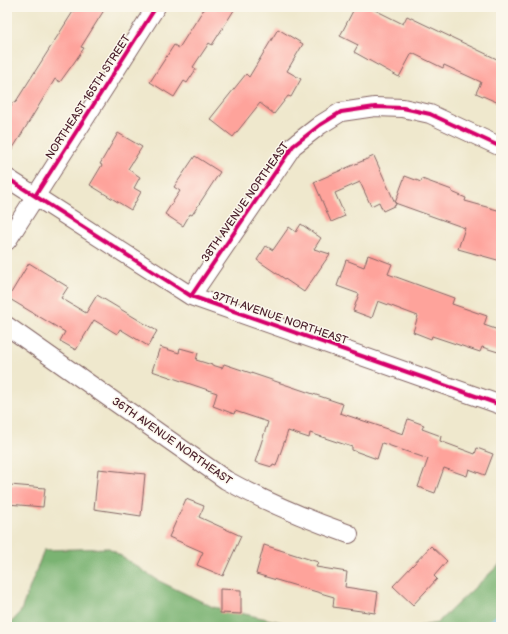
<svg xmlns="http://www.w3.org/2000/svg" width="508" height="634" font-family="'Balsamiq Sans',sans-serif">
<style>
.forest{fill:#7ab372;stroke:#62694e}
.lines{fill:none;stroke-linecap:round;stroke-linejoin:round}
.stream{stroke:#6cb9e6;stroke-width:5.5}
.building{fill:#fea39b}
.minor-casing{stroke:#846564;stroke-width:20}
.minor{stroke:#fff;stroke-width:18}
.cycleway-casing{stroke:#fbf7ec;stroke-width:6}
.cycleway{stroke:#d6006c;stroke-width:4}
.labels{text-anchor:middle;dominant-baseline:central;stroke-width:3;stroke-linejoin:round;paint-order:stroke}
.street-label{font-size:11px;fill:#4a1f2b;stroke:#fbf7ec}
</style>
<rect width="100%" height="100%" fill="#fbf7ec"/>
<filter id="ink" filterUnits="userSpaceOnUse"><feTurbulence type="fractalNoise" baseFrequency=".025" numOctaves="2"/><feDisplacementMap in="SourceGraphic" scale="8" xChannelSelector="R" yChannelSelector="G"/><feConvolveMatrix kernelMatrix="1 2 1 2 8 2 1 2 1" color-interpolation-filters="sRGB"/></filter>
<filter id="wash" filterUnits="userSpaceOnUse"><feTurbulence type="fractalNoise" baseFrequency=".012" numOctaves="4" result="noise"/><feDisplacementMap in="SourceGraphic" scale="16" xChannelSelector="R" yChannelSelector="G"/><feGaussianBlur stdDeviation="0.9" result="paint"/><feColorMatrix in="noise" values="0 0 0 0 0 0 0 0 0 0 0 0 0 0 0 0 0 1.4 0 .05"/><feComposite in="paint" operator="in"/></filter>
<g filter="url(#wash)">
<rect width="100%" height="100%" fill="#efe8cd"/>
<path class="forest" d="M 109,548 L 159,581 L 213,607 L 303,627 L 7,627 L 20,613 L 44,550 Z
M 501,563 L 501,627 L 416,627 L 437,623 Z"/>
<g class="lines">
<path class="stream" d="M 486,627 L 501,615"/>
</g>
<g id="blocks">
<path class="building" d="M 76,7 L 106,7 L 81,47 L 84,48 L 73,64 L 60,82 L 55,79 L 7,158 L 7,112 L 13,102 L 15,103 Z
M 205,7 L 236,7 L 212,45 L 209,43 L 193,67 L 196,69 L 187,83 L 184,81 L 174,97 L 150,82 L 174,45 L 179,48 Z
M 355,7 L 369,7 L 403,24 L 407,16 L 501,61 L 501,104 L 476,93 L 481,82 L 444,65 L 443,68 L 412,53 L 399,77 L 354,52 L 358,45 L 340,36 Z
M 278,29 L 303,44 L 287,71 L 301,79 L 291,97 L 288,96 L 274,114 L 260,103 L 233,137 L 210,119 L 246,74 L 249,77 Z
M 118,133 L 142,147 L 128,169 L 140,177 L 134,188 L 141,192 L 131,210 L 90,185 L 102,165 L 100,164 Z
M 195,156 L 220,172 L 192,215 L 190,214 L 183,226 L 165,214 L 180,191 L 174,187 Z
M 374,156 L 396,205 L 383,211 L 379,202 L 371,206 L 360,182 L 335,193 L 345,216 L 331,222 L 314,182 Z
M 405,176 L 421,182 L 422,179 L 452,190 L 452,192 L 466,198 L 465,201 L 501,211 L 501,261 L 458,249 L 465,228 L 395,203 Z
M 301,224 L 321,238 L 314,249 L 330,254 L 304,292 L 257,260 L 266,246 L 273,250 L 289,227 L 296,232 Z
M 368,255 L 392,264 L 388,274 L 454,298 L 452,304 L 487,316 L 484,325 L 501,331 L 501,344 L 498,352 L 482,347 L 480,352 L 432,336 L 431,339 L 413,332 L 418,316 L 378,301 L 372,318 L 353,311 L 359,294 L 337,286 L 346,260 L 364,267 Z
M 29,263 L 68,287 L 61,298 L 86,313 L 97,295 L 157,331 L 148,346 L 120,329 L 117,334 L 94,320 L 76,350 L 60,341 L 65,332 L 8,298 Z
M 160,347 L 179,353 L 180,348 L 198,353 L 196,360 L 222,368 L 224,364 L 343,404 L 340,413 L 403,434 L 408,419 L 424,425 L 422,429 L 441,436 L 440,441 L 475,454 L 477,448 L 493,454 L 485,475 L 469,469 L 467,476 L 444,468 L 435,493 L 418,487 L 428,459 L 382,443 L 377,459 L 352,450 L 352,447 L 310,433 L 309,438 L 288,431 L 276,466 L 273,465 L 272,467 L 255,462 L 268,422 L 235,411 L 234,414 L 213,406 L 217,393 L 152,371 Z
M 98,469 L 145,474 L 141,516 L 94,509 Z
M 10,485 L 45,488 L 43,507 L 8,504 Z
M 186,499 L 204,506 L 199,517 L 241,536 L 223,576 L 197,565 L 203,552 L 169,537 Z
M 264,545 L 318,562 L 316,567 L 347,572 L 345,587 L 378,592 L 375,613 L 333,607 L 334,597 L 256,574 Z
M 431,546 L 447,561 L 434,576 L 437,579 L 413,605 L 393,586 Z
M 220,589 L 241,590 L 241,614 L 220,613 Z"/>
</g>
</g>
<g filter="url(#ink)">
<use href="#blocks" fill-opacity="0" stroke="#846564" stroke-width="1"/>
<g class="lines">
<g class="minor-casing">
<path id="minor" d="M 7,178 L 191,296 L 501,405
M 7,241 L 156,7
M 191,296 L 293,146 L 320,125 L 341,112 L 375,107 L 403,108 L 430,114 L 501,147
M 7,326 L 226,480 C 266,502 306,519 349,534"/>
</g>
<use href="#minor" class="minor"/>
<g class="cycleway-casing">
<path id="cycleway" d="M 7,178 L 191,296 L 501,405
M 35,196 L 156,7
M 191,296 L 293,146 L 320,125 L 341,112 L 375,107 L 403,108 L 430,114 L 501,147"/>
</g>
<use href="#cycleway" class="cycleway"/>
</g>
</g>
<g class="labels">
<g class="street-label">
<text transform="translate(88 97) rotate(-57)">NORTHEAST 165TH STREET</text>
<text transform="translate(245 202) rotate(-55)">38TH AVENUE NORTHEAST</text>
<text transform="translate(280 318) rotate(19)">37TH AVENUE NORTHEAST</text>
<text transform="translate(172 441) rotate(35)">36TH AVENUE NORTHEAST</text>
</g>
</g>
<rect width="508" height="634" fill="none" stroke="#fbf7ec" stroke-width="24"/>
</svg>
